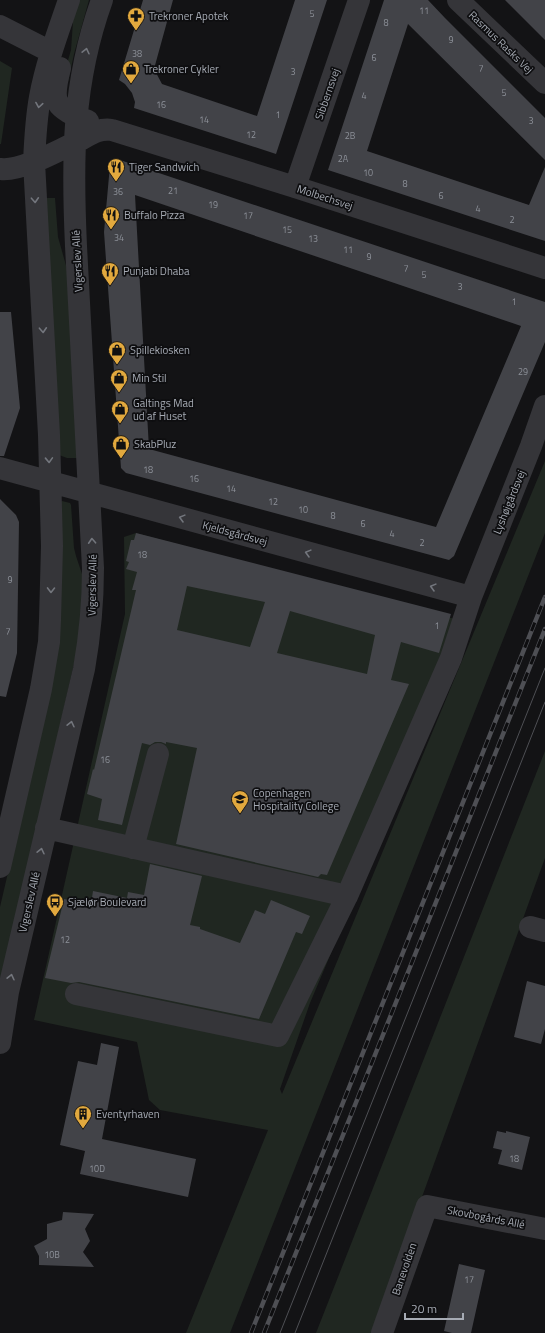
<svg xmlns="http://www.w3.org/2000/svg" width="545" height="1333" font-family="'Titillium Web',sans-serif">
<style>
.green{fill:#202721}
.building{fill:#424348;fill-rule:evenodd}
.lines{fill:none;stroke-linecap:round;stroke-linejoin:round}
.minor{stroke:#353539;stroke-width:22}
.tram{stroke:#4e4f54;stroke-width:1}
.rail-casing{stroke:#4e4f54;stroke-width:4.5}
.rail{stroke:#0e0e10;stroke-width:3;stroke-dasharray:9;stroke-linecap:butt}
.oneway{stroke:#73767d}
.labels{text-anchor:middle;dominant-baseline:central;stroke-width:3.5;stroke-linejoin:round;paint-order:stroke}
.number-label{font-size:9px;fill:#8d9199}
.poi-label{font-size:11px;fill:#a6abb4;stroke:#0e0e10;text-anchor:start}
.street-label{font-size:11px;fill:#a6abb4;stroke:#0e0e10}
</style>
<rect width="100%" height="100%" fill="#131315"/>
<path class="green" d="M 78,0 L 89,0 L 74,54 L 68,82 L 62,81 L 71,50 L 73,21 Z
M 0,61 L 12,68 L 1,144 L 0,144 Z
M 45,198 L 55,198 L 58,237 L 67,269 L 78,458 L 67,458 L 59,455 Z
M 545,461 L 545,533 L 230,1333 L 186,1333 L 268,1130 L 160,1110 L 149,1100 L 137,1042 L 34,1020 L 125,614 L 124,537 L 136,533 L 470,623 L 310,1003 L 280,1089 L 282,1094 Z
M 62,501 L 70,503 L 71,505 L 74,548 L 76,556 L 83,577 L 81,633 L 0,989 L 0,907 L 49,697 L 61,502 Z
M 545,751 L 545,858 L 402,1252 L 371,1333 L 316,1333 Z"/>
<path class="building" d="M 143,0 L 173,0 L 154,69 L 162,84 L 257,116 L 295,0 L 327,0 L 276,154 L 134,108 L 135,102 L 132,93 L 125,84 L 119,80 Z
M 384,0 L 428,0 L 445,18 L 545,118 L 545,160 L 408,24 L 367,151 L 529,205 L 545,167 L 545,241 L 328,170 Z
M 505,0 L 545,0 L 545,40 Z
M 117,159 L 545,302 L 545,342 L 454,556 L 449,560 L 126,473 L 121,468 L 104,232 L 110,165 ZM 135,195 L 521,326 L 436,527 L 149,449 Z
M 0,312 L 11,312 L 20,408 L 4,456 L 0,456 Z
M 0,499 L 16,515 L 19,522 L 17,653 L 6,697 L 0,696 Z
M 136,533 L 451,614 L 439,653 L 401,642 L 391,680 L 409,684 L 327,875 L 321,874 L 318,877 L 176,844 L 197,748 L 166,742 L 166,744 L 161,742 L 155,742 L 150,745 L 142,743 L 122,825 L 98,820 L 102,799 L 87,794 L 93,769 L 94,770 L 136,590 L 132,590 L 137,572 L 126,569 L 129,562 L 126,561 L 131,540 L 134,540 ZM 187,586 L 265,602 L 250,647 L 177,630 ZM 290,611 L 375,635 L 367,674 L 277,653 Z
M 150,864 L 202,876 L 190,925 L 200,927 L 200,929 L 240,943 L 255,910 L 265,914 L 271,900 L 310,916 L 302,934 L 296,932 L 259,1019 L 79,982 L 71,983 L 45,978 L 64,899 L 91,904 L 93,891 L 127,898 L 128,892 L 144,895 Z
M 527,981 L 545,986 L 545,1029 L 541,1044 L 514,1037 Z
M 101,1043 L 119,1047 L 102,1139 L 196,1159 L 188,1197 L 80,1174 L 85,1151 L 60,1145 L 78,1061 L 97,1065 Z
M 497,1131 L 506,1133 L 506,1131 L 530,1137 L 522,1170 L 498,1164 L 502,1150 L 493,1148 Z
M 63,1212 L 94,1214 L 85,1229 L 90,1241 L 83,1252 L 94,1267 L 39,1265 L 39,1256 L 34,1246 L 47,1239 L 47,1224 L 62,1220 Z
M 459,1264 L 485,1270 L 471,1333 L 452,1333 L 444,1331 Z"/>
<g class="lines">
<path class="minor" d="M 458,0 L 545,83
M 0,26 L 51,52
M 60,68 C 51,104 54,107 88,121
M 0,169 C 21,172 62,149 80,140 C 91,134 99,128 112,130 L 295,187 L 545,268
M 295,187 L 359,0
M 0,468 L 471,597
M 46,828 L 347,896
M 133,848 L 158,754
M 0,867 L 41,689 L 49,642 L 50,620 L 52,546 L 49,435 L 34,162 C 35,140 36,119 40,97 C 46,64 58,32 69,0
M 530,927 L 545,931
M 76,994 L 278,1036 L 347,896 L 451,658 L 471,597 L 531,446 L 545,406
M 0,1043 L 8,992 L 84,669 C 90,635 93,602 93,568 L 76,246 C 72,159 72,83 102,0
M 382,1333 L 427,1206 L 545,1229"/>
<path class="tram" d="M 280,1333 L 545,668
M 295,1333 L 545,702"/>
<g class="rail-casing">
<path id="rail" d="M 251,1333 L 545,597
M 264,1333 L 545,629"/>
</g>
<use href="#rail" class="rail"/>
</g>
<defs><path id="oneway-chevron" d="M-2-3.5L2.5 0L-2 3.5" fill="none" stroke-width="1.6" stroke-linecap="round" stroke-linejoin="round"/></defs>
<g class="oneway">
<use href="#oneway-chevron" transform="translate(86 51) rotate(-77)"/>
<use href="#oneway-chevron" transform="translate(39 105) rotate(99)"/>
<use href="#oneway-chevron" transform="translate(35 200) rotate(87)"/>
<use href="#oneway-chevron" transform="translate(43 330) rotate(87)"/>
<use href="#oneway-chevron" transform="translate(49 460) rotate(88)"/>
<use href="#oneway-chevron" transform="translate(182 518) rotate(-165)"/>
<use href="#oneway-chevron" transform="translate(92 541) rotate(-93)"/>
<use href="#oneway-chevron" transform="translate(308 553) rotate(-165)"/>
<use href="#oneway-chevron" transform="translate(433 587) rotate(-165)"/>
<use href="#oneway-chevron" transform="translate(51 590) rotate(91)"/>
<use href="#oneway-chevron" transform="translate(71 724) rotate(-77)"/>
<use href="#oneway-chevron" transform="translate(41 851) rotate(-77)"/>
<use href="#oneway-chevron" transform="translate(11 977) rotate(-77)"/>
</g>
<defs>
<g id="pharmacy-pin" transform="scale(0.9)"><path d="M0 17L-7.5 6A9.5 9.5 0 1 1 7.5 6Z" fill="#e2a93e" stroke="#0e0e10"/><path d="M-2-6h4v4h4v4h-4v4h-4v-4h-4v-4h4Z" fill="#111"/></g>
<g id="shop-pin" transform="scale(0.9)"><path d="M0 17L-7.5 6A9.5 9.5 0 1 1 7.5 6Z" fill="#e2a93e" stroke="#0e0e10"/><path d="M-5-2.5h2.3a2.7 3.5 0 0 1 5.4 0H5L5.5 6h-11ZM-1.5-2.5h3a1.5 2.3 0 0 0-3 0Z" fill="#111"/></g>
<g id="restaurant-pin" transform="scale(0.9)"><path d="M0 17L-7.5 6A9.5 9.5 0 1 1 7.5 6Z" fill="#e2a93e" stroke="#0e0e10"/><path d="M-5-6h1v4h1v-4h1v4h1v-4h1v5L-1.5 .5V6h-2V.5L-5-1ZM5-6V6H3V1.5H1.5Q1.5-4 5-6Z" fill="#111"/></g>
<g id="university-pin" transform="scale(0.9)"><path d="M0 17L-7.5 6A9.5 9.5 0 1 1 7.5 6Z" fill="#e2a93e" stroke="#0e0e10"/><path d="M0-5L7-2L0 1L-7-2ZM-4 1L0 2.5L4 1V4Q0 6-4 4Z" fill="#111"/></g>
<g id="bus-pin" transform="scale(0.9)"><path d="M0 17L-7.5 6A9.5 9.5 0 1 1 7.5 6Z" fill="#e2a93e" stroke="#0e0e10"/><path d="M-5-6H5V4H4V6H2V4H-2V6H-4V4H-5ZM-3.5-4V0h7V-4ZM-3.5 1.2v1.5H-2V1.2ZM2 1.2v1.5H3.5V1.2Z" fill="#111"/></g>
<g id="building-pin" transform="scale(0.9)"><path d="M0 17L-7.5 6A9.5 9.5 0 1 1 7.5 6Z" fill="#e2a93e" stroke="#0e0e10"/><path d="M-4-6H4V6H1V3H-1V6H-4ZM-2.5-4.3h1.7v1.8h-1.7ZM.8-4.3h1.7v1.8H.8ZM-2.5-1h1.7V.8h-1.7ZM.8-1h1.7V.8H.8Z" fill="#111"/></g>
</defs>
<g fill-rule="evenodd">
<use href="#pharmacy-pin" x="136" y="16"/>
<use href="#shop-pin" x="131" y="69"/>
<use href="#restaurant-pin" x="116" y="167"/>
<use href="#restaurant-pin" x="111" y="215"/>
<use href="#restaurant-pin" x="110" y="271"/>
<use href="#shop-pin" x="117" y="350"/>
<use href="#shop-pin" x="119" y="378"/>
<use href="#shop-pin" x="120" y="409"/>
<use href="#shop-pin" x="121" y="444"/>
<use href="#university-pin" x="240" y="799"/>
<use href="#bus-pin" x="55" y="902"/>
<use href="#building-pin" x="83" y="1114"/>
</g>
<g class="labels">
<g class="number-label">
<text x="424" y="10">11</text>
<text x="312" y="13">5</text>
<text x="386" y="22">8</text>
<text x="451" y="39">9</text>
<text x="137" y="53">38</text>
<text x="374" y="57">6</text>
<text x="481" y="68">7</text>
<text x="293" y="71">3</text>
<text x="504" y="92">5</text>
<text x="364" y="95">4</text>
<text x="161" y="104">16</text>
<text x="278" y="114">1</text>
<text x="204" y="119">14</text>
<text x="531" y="120">3</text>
<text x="251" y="134">12</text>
<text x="350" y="135">2B</text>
<text x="343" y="158">2A</text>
<text x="368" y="172">10</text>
<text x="405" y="183">8</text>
<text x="173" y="190">21</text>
<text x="118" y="191">36</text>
<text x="441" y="195">6</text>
<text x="213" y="204">19</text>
<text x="478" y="208">4</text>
<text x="248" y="215">17</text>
<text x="512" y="219">2</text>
<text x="287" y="229">15</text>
<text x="119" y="237">34</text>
<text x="313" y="238">13</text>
<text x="348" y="249">11</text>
<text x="369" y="256">9</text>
<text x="406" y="268">7</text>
<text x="424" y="274">5</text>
<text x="460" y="286">3</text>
<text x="514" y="301">1</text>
<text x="523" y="371">29</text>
<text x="148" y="469">18</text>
<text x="194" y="478">16</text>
<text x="231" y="488">14</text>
<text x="273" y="501">12</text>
<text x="303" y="509">10</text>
<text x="333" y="515">8</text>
<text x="363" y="523">6</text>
<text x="392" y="533">4</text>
<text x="422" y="542">2</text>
<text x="142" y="554">18</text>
<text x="10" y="579">9</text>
<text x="437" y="625">1</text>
<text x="8" y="631">7</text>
<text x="105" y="759">16</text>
<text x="65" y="939">12</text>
<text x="514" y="1158">18</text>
<text x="97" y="1168">10D</text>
<text x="52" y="1254">10B</text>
<text x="469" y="1279">17</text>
</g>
<g class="poi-label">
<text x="149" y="16">Trekroner Apotek</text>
<text x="144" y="69">Trekroner Cykler</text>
<text x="129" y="167">Tiger Sandwich</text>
<text x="124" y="215">Buffalo Pizza</text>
<text x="123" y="271">Punjabi Dhaba</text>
<text x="130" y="350">Spillekiosken</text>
<text x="132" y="378">Min Stil</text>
<text x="133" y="403">Galtings Mad<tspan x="133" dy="13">ud af Huset</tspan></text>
<text x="134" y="444">SkabPluz</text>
<text x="253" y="793">Copenhagen<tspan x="253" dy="13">Hospitality College</tspan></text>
<text x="68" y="902">Sjælør Boulevard</text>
<text x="96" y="1114">Eventyrhaven</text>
</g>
<g class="street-label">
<text transform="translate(501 42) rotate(44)">Rasmus Rasks Vej</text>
<text transform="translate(327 94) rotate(-71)">Sibbernsvej</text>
<text transform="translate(325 197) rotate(18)">Molbechsvej</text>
<text transform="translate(77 261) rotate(-93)">Vigerslev Allé</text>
<text transform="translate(509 502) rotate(-68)">Lyshøjgårdsvej</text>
<text transform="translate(235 533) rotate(15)">Kjeldsgårdsvej</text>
<text transform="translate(92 585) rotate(-89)">Vigerslev Allé</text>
<text transform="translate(29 902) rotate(-77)">Vigerslev Allé</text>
<text transform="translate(486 1217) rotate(11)">Skovbogårds Allé</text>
<text transform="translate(404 1269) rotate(-71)">Banevolden</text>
</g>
</g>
<path d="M405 1313v6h58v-6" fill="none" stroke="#a6abb4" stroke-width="2"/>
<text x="411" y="1313" font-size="12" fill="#a6abb4" stroke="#0e0e10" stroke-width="3" paint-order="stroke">20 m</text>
</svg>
